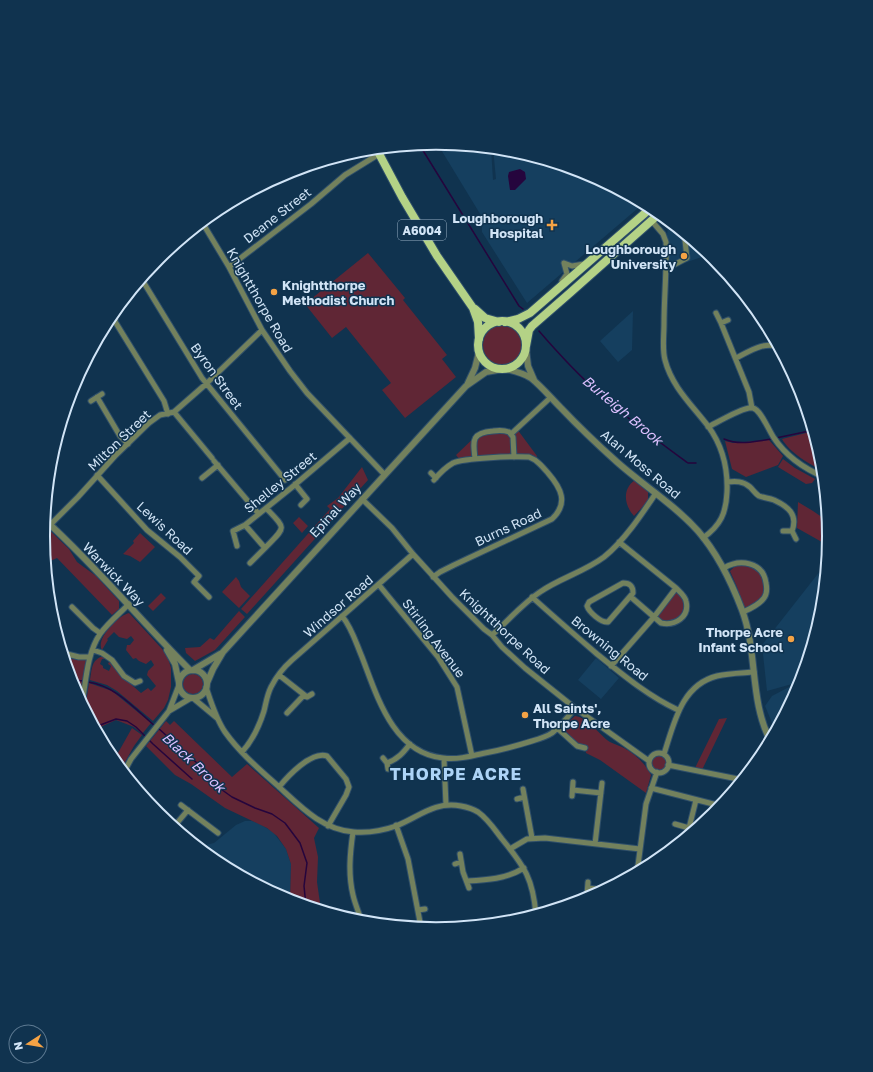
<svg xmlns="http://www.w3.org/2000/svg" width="873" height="1072" font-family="'Golos Text',sans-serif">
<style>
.built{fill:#153f5f}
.green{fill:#602635}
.water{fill:#25053d}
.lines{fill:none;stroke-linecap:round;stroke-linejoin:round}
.stream{stroke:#25053d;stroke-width:1.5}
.minor-casing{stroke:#2f4f6a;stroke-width:7}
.tertiary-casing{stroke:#2f4f6a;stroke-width:8}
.primary-casing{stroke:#2f4f6a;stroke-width:10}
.minor{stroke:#73815d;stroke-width:5}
.tertiary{stroke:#73815d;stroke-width:6}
.primary{stroke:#b4d286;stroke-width:8}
.poi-dot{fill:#f5a345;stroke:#10334f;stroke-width:1.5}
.labels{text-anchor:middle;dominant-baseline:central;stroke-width:3;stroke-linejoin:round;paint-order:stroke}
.shield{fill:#10334f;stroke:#97afc4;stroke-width:1}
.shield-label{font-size:12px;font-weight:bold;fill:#d1e4f6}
.street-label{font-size:13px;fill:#d1e4f6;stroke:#10334f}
.poi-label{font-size:13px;font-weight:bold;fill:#d1e4f6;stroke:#10334f;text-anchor:end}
.water-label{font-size:14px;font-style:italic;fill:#ddc0ff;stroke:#10334f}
.district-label{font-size:17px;font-weight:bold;letter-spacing:1px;fill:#add4f7;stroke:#10334f}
.rim{fill:none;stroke:#d1e4f6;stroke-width:2}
</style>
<rect width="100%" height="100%" fill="#10334f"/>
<path class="built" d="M 437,143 L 491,148 L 493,180 L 496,179 L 493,148 L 513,150 L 587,173 L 644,203 L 527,303 L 482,232 L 482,227 L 485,222 Z
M 669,220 L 715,258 L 742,291 L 708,255 L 666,269 L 666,242 Z
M 633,311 L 632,350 L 618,362 L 600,341 Z
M 828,561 L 822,613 L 801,685 L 792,684 L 767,691 L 762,645 Z
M 596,658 L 619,678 L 601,699 L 578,680 Z
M 791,686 L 800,688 L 776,732 L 765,706 L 772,696 Z
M 245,821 L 252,821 L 260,824 L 273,832 L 286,849 L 291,864 L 290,901 L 218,863 L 198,847 L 214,843 L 236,825 Z"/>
<path class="green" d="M 368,253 L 405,298 L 403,300 L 447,355 L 442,359 L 456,377 L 405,418 L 382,390 L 391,383 L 346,327 L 332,338 L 305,304 Z
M483 345a20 20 0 1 1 40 0a20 20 0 1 1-40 0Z
M 517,429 L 537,456 L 536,460 L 532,458 L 461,461 L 456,455 L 479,433 L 509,432 Z
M 814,431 L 822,459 L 824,471 C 810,465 789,452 782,439 Z
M 769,440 L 783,456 L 778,465 L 746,477 L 732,469 L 725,441 L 733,443 Z
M 783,459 L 795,468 L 815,479 L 812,483 L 806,484 L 778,467 Z
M 362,467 L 368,480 L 247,614 L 241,609 L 330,509 L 327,506 L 338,498 Z
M 635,480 L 648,492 L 648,501 L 634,516 C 624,505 622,489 635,480 Z
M 798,502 L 813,511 L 829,522 L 830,536 L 829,546 L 797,528 Z
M 299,517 L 308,526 L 302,533 L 293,523 Z
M 44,525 L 69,549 L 77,562 L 96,576 L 119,601 L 119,609 L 112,615 L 57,558 L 46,563 L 43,536 Z
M 140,533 L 155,547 L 140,562 L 130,556 L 123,554 L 134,543 L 133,541 Z
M 739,562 L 756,567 L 766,579 L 765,597 L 743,612 L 737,587 L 730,571 Z
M 236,577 L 239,581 L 241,587 L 250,596 L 239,608 L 222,592 Z
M 676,588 L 686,601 L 684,616 L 667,624 L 654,617 Z
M 161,593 L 166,598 L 153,611 L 148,606 Z
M 239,611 L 245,617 L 215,650 L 195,661 L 186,653 L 185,648 L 200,647 L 210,638 L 214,640 Z
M 129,613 L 163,650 L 168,658 L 171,668 L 171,687 L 168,700 L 164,708 L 153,721 L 117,691 L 107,685 L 90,680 C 92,669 91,660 103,656 L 107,659 L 102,659 L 100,664 L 103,666 L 103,668 L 109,671 L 111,666 L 108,664 L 109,662 L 112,663 L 119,674 L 141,693 L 148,688 L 151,691 L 156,686 L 147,675 L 148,671 L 154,665 L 151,660 L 146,664 L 139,661 L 136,658 L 133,659 L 126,650 L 127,645 L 130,645 L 134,640 L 131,636 L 127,639 L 119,637 L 114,632 L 107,639 L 108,640 L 102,650 C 95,639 119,615 129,613 Z
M 63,653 L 90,657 L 82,704 L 73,686 Z
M183 684a10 10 0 1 1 20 0a10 10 0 1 1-20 0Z
M 89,683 L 112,691 L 151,723 L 142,734 L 134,727 L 116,720 L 96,729 L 85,709 Z
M 575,716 C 589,718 598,734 610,742 C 614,744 620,746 624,748 C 635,754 645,763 651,775 L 646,793 L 600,760 L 586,753 L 585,746 L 579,745 L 562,728 Z
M 727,718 L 702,770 L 695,768 L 719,719 Z
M 166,721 L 170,725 L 174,721 L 232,777 L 247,764 L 319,828 L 314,838 L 318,857 L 317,882 L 321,910 L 290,901 L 291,864 L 286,849 L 277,836 L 267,828 L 225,808 L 191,784 L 175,775 L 146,746 Z
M 132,728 L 142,735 L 134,746 L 121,769 L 114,760 Z
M649 763a10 10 0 1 1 20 0a10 10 0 1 1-20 0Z"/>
<path class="water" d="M 520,169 L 525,172 L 526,179 L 515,190 L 510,190 L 508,176 L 509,172 Z"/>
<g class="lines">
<path class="stream" d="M 419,144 L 519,306 L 523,309
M 539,331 C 558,353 577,374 599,393 C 627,419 658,441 688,463 L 696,463
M 776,438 L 814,430
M 724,439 C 741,446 754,441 773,439
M 71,680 L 84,681
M 88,682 C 116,686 134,708 155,726
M 95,727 L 116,719 L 127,721 L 136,727 L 153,744 L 192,779
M 158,728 L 197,763 L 218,787 L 232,797 L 255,808 L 272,814 L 285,823 L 300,843 L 307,863 L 304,886 L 306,906"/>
<g class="minor-casing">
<path id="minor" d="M 651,220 L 663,234 L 666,242 C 667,269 664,297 664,324 C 664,336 662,349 665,360 C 672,387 692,405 708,426 C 722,445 728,468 727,492 C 726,513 721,525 703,538
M 202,222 L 229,267 L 262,330 L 290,371 L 307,393 L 384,474
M 229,267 L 311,204 L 345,175 L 379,154
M 666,269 L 687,258 L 684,232
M 141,278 L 202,378 L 285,480
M 562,281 L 567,274 L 564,263 L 572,266 L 584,264
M 716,313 L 721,323 L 749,392 L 752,408
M 111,315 L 164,401 L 168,414
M 721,323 L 728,320
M 105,326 L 115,320
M 736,358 C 750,351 764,341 780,347
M 97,397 L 120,436 L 128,444
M 91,401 L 102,394
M 174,412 L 212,458
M 708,427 C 718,422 745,406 753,408 C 761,410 769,431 774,438 C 786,456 805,469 824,477
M 511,434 L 550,398
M 475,459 C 473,440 471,433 493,431 C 499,430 504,430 509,432 L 513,437 L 514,457
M 214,461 L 258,513
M 431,473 L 436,478
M 97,475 L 147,530 L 180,557 L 199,576 L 194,582 L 209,597
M 202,478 L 218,465
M 727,482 C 736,481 743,481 750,487 C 753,490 756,494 759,496 C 764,498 769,498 774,500 C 789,507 798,515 792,531 L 796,539
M 295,484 L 307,499 L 301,505
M 362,499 L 392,528 L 413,554 L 452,597 L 484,629 L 492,635 L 502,647 L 525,668 L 575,708 L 649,761
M 50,525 L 78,497 L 115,456 L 149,423 L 160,415 L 174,412 L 206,384 L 262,330
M 245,525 L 265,548 C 286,526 287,530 266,508
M 783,531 L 792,531
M 237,546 L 233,531 L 245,525 L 291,488 L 350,438
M 250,563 L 265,548
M 724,568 C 739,559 763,561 766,583 C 767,588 767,594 764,598 C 759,605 750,609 743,612
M 433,577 L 440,572 L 454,565 L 552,519 C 569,503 561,488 548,473 C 542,466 537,460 529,457 C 515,456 464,458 453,463 C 446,467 439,474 434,480
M 623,583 C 630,583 633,586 633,593 L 608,622 C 601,623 589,612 587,606 L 589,602 Z
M 379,585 L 438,657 L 457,687 L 472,756
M 532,597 C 554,617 575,635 597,654 C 623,675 648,696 678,710
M 631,597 L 661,623 C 675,626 690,617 686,601 C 685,596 680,592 676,588
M 72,607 L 93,628 L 100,633
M 342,616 C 352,628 356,643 362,657 C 377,696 393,753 443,758 C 457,760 472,756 485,753 C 502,750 516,746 532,741 C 539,739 546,737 552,733 C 561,726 568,717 575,708
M 492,635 C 508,621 522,604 540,592 C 560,578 584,572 604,557 C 624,541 642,514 656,493
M 93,650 L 102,653 L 112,660 L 124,676 L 135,683 L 140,681
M 63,653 L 79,657 L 90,657
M 611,666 L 654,617 L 676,588 L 619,542
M 279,675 L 307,697 L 312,694
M 206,687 C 211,702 216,719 225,732 C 240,753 259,769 278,786 C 300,806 322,830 354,832 C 368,833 382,831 396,826 C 419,817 434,801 461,806 C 467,807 473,809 478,812 C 488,819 495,830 502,839 C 525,867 533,879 536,915
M 193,698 L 217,718
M 82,704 C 86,681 87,653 100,634 C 108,623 119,614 129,604
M 169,711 L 179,685
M 287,713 L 304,695
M 557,728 L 577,746 L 585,748
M 242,752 C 253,740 259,727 264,711 C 266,703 267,695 271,687 C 276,677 283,668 292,660 L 413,554
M649 763a10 10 0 1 1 20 0a10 10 0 1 1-20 0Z
M 664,754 C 674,724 681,685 717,676 C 729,673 742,673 754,672
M 383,758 L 387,763 L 388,769
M 444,759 L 446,805
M 387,763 C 398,759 403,753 410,744
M 668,765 L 743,780
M 124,772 L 131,759 L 169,711 L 191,698
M 279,787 C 288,776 311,751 327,756 L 346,779 L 349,787 L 346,795 L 328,826
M 651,788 L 721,806
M 523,789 L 532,838
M 573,790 L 601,793
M 572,796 L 573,782
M 517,799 L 524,797
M 181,805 L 218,833
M 675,824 L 689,828 L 696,800
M 396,825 L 408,859 L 420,922
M 172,826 L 177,823 L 188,810
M 689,828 L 696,830
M 353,832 C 350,853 348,874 353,895 C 355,904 359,913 362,922
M 595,844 L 602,783
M 510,849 L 527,839 L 545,838 L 640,849
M 460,854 L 463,872 L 469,888
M 455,864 L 461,862
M 638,868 L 645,868
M 637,873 L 646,804 L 657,772
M 467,881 C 487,880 506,879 524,868
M 588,888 L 605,890
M 587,895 L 588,882
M 418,910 L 425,909"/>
</g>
<g class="tertiary-casing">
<path id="tertiary" d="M 526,349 L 528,366 L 534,380
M 506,369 C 515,371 523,373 531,378 C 542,387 551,398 561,408 C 579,427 598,445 617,462 C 644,486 674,504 698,531 C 718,554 731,581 742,610 C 758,652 749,701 771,742
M 468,383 L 475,368 L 479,352
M 45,520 C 97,567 141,621 190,670
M 167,650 L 175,664 L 179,683
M 193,670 L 220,654
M179 684a14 14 0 1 1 28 0a14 14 0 1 1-28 0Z
M 207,683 L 213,669 L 223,652 L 466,386 L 486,372 L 503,369"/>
</g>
<g class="primary-casing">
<path id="primary" d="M 376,148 L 402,197 L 437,256 L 473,308 L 478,322 L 479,339
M 475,309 L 485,318 L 499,322
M478 345a24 24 0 1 1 48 0a24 24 0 1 1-48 0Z
M 505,322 L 518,319 L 530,313 L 652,207
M 526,346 L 529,330 L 532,326 L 571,292 L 660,213"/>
</g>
<use href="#minor" class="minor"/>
<use href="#tertiary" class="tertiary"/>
<use href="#primary" class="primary"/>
</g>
<g class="poi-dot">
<path d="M550 219h4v4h4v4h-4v4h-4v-4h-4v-4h4z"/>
<circle cx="684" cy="256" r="4"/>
<circle cx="274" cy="292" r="4"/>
<circle cx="791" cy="639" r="4"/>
<circle cx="525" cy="715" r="4"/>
</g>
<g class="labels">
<rect class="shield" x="398" y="220" width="48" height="20" rx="3"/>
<g class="shield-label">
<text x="422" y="230">A6004</text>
</g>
<g class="street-label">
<text transform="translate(277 215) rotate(-38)">Deane Street</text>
<text transform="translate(260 300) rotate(60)">Knightthorpe Road</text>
<text transform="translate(217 376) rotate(54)">Byron Street</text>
<text transform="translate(119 440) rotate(-44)">Milton Street</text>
<text transform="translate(641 464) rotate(40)">Alan Moss Road</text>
<text transform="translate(280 482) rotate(-39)">Shelley Street</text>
<text transform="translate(335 510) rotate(-47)">Epinal Way</text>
<text transform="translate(508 527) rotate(-25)">Burns Road</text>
<text transform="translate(165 528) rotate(43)">Lewis Road</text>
<text transform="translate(114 574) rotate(46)">Warwick Way</text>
<text transform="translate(338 606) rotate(-41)">Windsor Road</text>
<text transform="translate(505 631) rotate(43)">Knightthorpe Road</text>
<text transform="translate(434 638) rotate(53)">Stirling Avenue</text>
<text transform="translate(610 648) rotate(39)">Browning Road</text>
</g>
<g class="poi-label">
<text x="543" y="218">Loughborough<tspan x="543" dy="15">Hospital</tspan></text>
<text x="676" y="249">Loughborough<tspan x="676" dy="15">University</tspan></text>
<text x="282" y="285" text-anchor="start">Knightthorpe<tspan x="282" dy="15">Methodist Church</tspan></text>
<text x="783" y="632">Thorpe Acre<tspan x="783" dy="15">Infant School</tspan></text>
<text x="533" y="708" text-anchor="start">All Saints',<tspan x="533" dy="15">Thorpe Acre</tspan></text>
</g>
<g class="water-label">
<text transform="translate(623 410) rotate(40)">Burleigh Brook</text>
<text transform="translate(194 762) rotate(43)">Black Brook</text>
</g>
<g class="district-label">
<text x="456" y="773">THORPE ACRE</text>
</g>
</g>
<path d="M0 0H873V1072H0ZM50 536a386 386 0 1 1 772 0a386 386 0 1 1-772 0Z" fill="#10334f" fill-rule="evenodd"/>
<path class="rim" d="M50 536a386 386 0 1 1 772 0a386 386 0 1 1-772 0Z"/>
<g transform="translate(28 1044) rotate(258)"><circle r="19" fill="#10334f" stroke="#5d7a92"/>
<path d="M0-3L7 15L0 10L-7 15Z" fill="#f5a345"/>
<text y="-6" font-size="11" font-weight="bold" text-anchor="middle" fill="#d1e4f6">N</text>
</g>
</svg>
